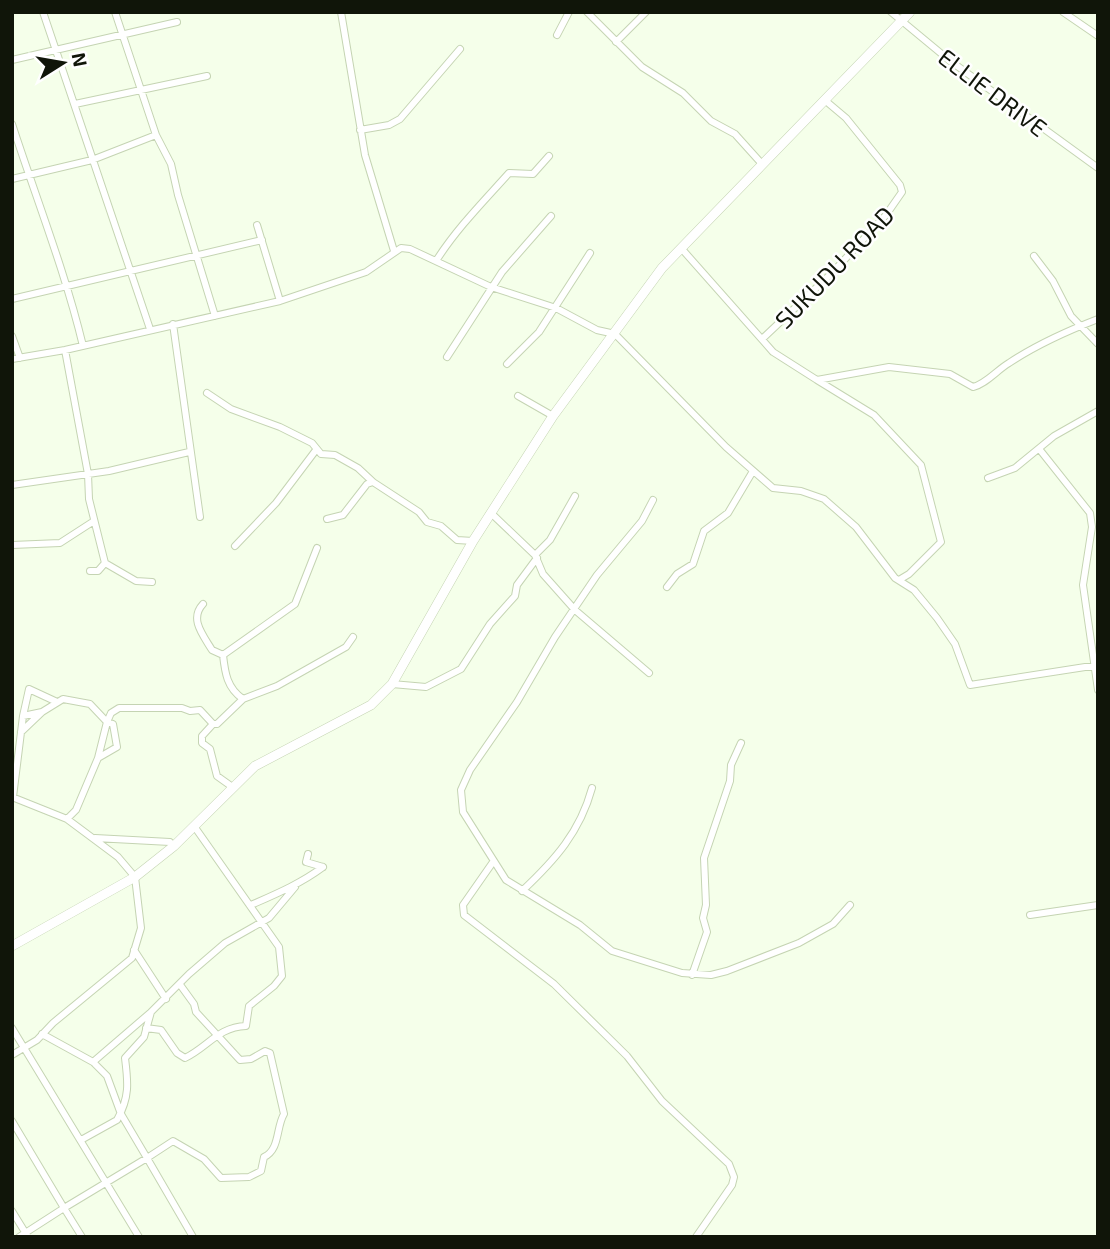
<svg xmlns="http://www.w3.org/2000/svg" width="1110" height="1249" font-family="'Exo 2',sans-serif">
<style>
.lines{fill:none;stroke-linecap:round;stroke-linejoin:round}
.minor-casing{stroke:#c5d4b3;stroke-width:8}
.secondary-casing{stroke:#c5d4b3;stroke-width:10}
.minor{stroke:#fff;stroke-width:6}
.secondary{stroke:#fff;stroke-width:9}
.labels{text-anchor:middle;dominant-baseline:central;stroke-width:5;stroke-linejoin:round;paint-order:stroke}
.street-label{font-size:24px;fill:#101509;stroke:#fff}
</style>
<rect width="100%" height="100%" fill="#f5ffea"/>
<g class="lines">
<g class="minor-casing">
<path id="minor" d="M 43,12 L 150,329
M 115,12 L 156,135 L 171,164 L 178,195 L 215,316
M 341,12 L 365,155 L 394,251
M 587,12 L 642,67 L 683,93 L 711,121 L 735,134 L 762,164
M 891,12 L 949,60 L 1098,168
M 1063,12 L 1098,36
M 557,35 L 569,12
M 616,42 L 646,12
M 12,60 L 177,22
M 75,104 L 207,76
M 12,124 C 36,198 65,271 83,346
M 360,130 L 389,125 L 400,119 L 460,49
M 12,179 L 92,160 L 156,135
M 257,225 L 280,301
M 681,248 L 773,352 L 817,380 L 889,367 L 950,374 L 973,387 C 986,384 997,370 1009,363 C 1036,345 1067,331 1098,319
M 1034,256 L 1053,281 L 1071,316 L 1098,344
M 436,261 C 457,228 484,201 509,173 L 533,174 L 549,156
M 12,299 L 262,240
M 173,324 L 200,517
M 12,336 L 20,358
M 762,339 L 832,273 L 886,215 L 902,192 L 900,185 L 846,118 L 827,102
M 65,350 L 88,474 L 89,499 L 105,563 L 136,581 L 152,582
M 447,357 L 502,272 L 551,216
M 12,359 L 65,350 L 280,301 L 366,272 L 401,248 L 410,249 L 491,287 L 556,308 L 597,330 L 615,334 L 726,447 L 773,488 L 801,491 L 824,499 L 856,527 L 895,578 L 914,590 L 937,618 L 955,644 L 970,685 L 1098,665
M 507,364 L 539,332 L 590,253
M 817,380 L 874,415 L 921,465 L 941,542 L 909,574 L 899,580
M 207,393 L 231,409 L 280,427 L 312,443 L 321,454 L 335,455 L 358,468 L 373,482 L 419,512 L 427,522 L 441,526 L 457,540 L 473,541
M 518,396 L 553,416
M 1040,450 L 1090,513 L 1092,527 L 1083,585 L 1098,690
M 988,478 L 1015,468 L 1054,436 L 1098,411
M 12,485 L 109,471 L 189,452
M 653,500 L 642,521 L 597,575 L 555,637 L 517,702 L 470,770 L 461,790 L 463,812 L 506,880 L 580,925 L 612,951 L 682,973 L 711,975 L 727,971 L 799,943 L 833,924 L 850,905
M 492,514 L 535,555 L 543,574 L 575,610 L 649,673
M 327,519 L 343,515 L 367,484 L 373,482
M 12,545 L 60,543 L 94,521
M 235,546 L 276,503 L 316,450
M 535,555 L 550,540 L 575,496
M 90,571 L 98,571 L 105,563
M 667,587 L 677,574 L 693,564 L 704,531 L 728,513 L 753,471
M 203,604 C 189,619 203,635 212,650 L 223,655
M 392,684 L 426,687 L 461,669 L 490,624 L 515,596 L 517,585 L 537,558
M 243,699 C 227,688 225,673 223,655 L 295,604 L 317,548
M 23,716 L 29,689 L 57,702
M 213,724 L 202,736 L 202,743 L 210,749 L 217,776 L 231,786
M 21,732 L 42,712
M 12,797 L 67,819 L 118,857 L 135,877 L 141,928 L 132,958 L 53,1023 L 37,1040 L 12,1055
M 13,797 L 23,716 L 42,712 L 63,699 L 90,704 L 107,722 L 98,758
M 67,819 L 76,810 L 98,758 L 117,747 L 113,724 L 107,722 L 111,713 L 119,708 L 182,708 L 190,711 L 200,710 L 213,724 L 217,724 L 243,699 L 277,686 L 346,647 L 353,637
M 95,838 L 170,842 L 174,846
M 308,854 L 306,862 L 323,867
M 493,862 L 463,905 L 464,915 L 554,984 L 627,1056 L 662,1101 L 729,1164 L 734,1177 L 732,1185 L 696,1237
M 522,891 C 555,860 580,832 592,788
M 251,905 C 276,894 300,884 323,867
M 1030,915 L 1098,905
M 134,950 L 166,999
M 692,975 L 707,932 L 703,918 L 706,905 L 704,858 L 730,781 L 731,765 L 741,743
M 12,1028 L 139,1237
M 146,1028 L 161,1030 L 177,1053 L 185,1058 C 208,1047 218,1027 246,1026 L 249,1006 L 274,986 L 282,976 L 279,947 L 194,826
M 42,1034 L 93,1062 L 107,1076 L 121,1114 L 147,1158 L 173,1141 L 204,1159 L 221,1178 L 249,1177 L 261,1171 L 264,1157 C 280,1150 276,1127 284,1114 L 270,1053 L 265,1051 L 251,1059 L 240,1060 L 196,1012 L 194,1004 L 181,986
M 93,1062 L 150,1013
M 12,1121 L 64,1208 L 147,1158 L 193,1237
M 81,1140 L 117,1120 C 130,1097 128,1082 125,1058 L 144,1037 L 151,1012 L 189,974 L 225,943 L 269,918 L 295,887
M 12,1211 L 28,1237
M 19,1237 L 64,1208 L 82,1237"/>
</g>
<g class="secondary-casing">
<path id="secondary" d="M 12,946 L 135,877 L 174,846 L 255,766 L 371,705 L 392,684 L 473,541 L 553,416 L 662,268 L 910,12"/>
</g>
<use href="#minor" class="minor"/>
<use href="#secondary" class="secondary"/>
</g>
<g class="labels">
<g class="street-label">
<text transform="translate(993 92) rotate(37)">ELLIE DRIVE</text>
<text transform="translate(834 267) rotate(-46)">SUKUDU ROAD</text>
</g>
</g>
<rect width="1110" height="1249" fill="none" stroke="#101509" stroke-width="28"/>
<g transform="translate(63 63) rotate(79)" stroke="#ffffff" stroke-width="5" paint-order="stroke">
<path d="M0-5L12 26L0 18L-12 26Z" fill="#101509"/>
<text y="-10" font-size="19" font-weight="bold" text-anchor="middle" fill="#101509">N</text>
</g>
</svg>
